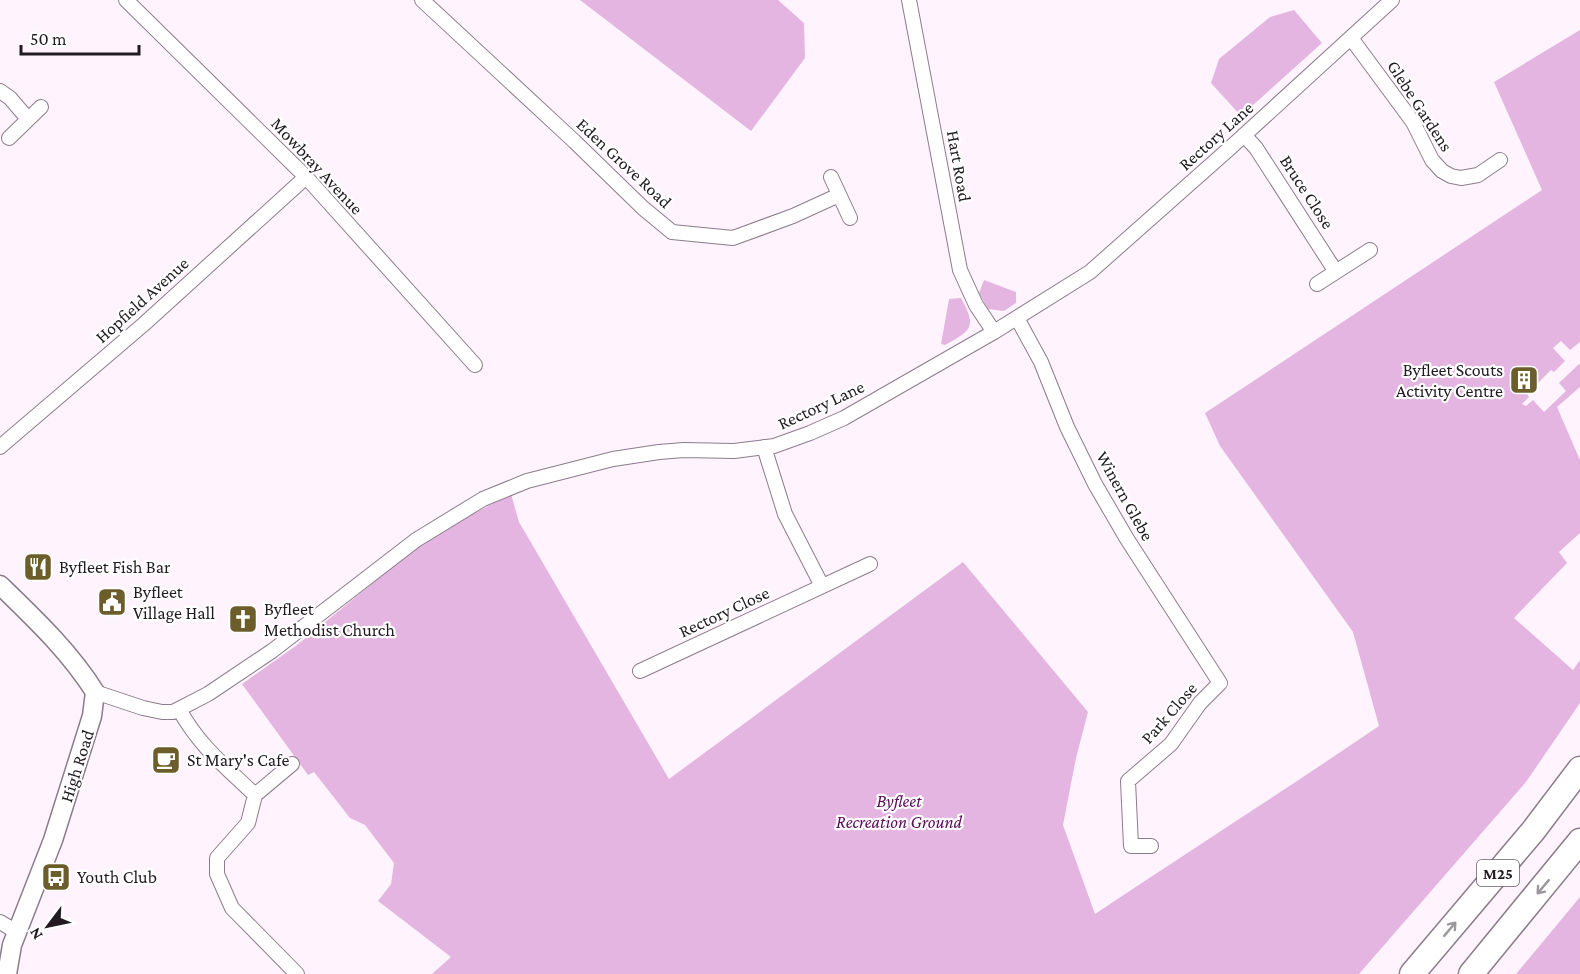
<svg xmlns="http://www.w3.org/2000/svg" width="1580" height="974" font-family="'Crimson Pro',serif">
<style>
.green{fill:#e4b5e1}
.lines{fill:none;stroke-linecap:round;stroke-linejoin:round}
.street-casing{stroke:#8c7c8b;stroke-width:16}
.secondary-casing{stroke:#8c7c8b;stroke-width:21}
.highway-casing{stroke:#8c7c8b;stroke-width:27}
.street{stroke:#fff;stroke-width:14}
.secondary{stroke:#fff;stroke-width:18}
.highway{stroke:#fff;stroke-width:24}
.oneway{stroke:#9b989b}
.labels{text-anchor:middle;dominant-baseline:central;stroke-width:4.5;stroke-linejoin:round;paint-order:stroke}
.shield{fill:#fff;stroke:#645f64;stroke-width:1.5}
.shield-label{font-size:16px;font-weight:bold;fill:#211b21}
.street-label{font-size:18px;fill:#211b21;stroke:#fff}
.poi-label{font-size:18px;fill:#211b21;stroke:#fff;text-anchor:start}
.park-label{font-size:18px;font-style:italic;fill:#5a095b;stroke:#fff}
</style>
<rect width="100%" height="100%" fill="#fff4fe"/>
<path class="green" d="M 580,0 L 778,0 L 804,23 L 805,58 L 751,131 Z
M 1294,10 L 1322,43 L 1241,116 L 1211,83 L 1219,59 L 1270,17 Z
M 1580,30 L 1580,342 L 1570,350 L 1561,341 L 1553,348 L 1565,361 L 1554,372 L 1551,370 L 1527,394 L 1529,397 L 1522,404 L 1526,406 L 1533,400 L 1544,412 L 1566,391 L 1559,383 L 1579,364 L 1580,365 L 1580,387 L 1557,407 L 1580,460 L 1580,533 L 1559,552 L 1567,563 L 1514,618 L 1573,670 L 1580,660 L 1580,703 L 1526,782 L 1359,974 L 432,974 L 451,957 L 378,901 L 391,884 L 394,863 L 365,825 L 350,818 L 314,772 L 308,775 L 242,684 L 297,645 L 406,556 L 441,531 L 511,494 L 519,522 L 669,779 L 963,562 L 1088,712 L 1076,758 L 1063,825 L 1095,914 C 1189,851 1285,790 1379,726 L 1353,632 L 1220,446 L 1205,413 L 1542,190 L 1494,82 Z
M 984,280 L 1016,292 L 1016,303 L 1004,311 L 988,309 L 979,293 Z
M 961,298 C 977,327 972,330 945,345 L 941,344 L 949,299 Z
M 1580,897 L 1580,974 L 1516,974 Z"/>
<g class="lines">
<g class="street-casing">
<path id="street" d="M 126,0 L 306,177 L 475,365
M 422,0 L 574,141 L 643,208 L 672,232 L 733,238 L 793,216 L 839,195
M 909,0 L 960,270 L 976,305 L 994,332
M 1351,38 L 1413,122 L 1432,160 L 1442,171 L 1451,176 L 1461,178 L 1478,175 L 1500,160
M 0,91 L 10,98 L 28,119
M 1244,135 L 1256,148 L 1336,272
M 9,138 L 41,107
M 831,177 L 850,218
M 1317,284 L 1370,250
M 1017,318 L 1041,362 L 1067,427 L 1095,484 L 1127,539 L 1220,683 L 1200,703 L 1171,744 L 1128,781 L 1131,846 L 1151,846
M 0,447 L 144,324 L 306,177
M 764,447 L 785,514 L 822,586
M 640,671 L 870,564
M 95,692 L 143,708 L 162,712 L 173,712 L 179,709 L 208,694 L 272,651 L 416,540 L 483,499 L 527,481 L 613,459 L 659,452 L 684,450 L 734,451 L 774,446 L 810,433 L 844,418 L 994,332 L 1090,272 L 1230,148 L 1392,0
M 179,709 C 199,746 226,767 255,795
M 292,764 L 255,795 L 248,823 L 217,858 L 217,874 L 232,908 L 297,974
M 0,922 L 17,932"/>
</g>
<g class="secondary-casing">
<path id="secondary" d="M 0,585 C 35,619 69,651 95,692 L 92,716 L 53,840 L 12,945 L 7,974"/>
</g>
<g class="highway-casing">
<path id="highway" d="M 1412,974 L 1533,831 L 1580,769
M 1471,974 L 1580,841"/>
</g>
<use href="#street" class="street"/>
<use href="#secondary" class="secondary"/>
<use href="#highway" class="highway"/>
</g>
<defs><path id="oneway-shaft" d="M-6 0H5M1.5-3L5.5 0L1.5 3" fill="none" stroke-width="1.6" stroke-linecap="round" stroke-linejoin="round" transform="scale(1.5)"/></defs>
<g class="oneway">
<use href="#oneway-shaft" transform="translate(1543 887) rotate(130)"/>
<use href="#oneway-shaft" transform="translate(1450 929) rotate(-50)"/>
</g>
<defs>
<g id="building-square" transform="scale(1.5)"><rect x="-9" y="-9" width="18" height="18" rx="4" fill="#6b5e2b" stroke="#fff"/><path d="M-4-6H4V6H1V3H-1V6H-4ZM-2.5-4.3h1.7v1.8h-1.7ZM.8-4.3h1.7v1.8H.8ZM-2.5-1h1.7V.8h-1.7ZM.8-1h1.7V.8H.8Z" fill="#fff"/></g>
<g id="restaurant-square" transform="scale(1.5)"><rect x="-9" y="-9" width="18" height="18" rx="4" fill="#6b5e2b" stroke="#fff"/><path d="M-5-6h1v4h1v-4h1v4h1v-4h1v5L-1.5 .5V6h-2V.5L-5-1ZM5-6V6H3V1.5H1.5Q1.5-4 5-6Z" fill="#fff"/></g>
<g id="civic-square" transform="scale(1.5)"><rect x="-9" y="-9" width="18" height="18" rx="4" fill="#6b5e2b" stroke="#fff"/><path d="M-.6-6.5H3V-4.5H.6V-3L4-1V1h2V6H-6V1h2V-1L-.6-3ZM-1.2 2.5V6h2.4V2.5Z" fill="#fff"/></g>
<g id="church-square" transform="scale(1.5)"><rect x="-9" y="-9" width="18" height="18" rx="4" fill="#6b5e2b" stroke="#fff"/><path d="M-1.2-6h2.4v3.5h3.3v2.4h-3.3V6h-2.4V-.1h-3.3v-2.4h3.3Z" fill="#fff"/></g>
<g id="cafe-square" transform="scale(1.5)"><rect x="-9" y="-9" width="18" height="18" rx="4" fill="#6b5e2b" stroke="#fff"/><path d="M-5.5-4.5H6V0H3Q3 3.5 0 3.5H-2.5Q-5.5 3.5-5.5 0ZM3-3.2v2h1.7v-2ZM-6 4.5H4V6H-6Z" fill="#fff"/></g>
<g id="bus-square" transform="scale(1.5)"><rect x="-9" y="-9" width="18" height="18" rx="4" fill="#6b5e2b" stroke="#fff"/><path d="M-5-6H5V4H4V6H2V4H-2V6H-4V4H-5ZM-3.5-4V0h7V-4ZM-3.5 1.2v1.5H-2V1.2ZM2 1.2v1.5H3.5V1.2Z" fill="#fff"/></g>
</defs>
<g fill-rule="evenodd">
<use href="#building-square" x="1524" y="380"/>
<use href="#restaurant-square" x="38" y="567"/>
<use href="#civic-square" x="112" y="602"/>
<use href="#church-square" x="243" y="619"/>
<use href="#cafe-square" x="166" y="760"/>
<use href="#bus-square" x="56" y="877"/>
</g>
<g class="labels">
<rect class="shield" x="1477" y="860" width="42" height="26" rx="4.5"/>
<g class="shield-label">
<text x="1498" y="873">M25</text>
</g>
<g class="street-label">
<text transform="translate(1420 106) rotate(57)">Glebe Gardens</text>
<text transform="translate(1216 136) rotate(-42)">Rectory Lane</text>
<text transform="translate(624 163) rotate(43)">Eden Grove Road</text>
<text transform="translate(317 166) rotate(47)">Mowbray Avenue</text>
<text transform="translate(959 166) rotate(80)">Hart Road</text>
<text transform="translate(1307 192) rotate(57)">Bruce Close</text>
<text transform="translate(142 300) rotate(-42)">Hopfield Avenue</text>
<text transform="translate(821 405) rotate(-25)">Rectory Lane</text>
<text transform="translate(1125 496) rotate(61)">Winern Glebe</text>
<text transform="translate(724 612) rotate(-25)">Rectory Close</text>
<text transform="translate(1169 713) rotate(-49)">Park Close</text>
<text transform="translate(77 766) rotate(-72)">High Road</text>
</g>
<g class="poi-label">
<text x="1503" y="370" text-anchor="end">Byfleet Scouts<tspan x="1503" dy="21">Activity Centre</tspan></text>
<text x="59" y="567">Byfleet Fish Bar</text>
<text x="133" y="592">Byfleet<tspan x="133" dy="21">Village Hall</tspan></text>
<text x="264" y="609">Byfleet<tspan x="264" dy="21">Methodist Church</tspan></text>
<text x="187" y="760">St Mary's Cafe</text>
<text x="77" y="877">Youth Club</text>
</g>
<g class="park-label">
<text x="899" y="801">Byfleet<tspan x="899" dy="21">Recreation Ground</tspan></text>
</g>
</g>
<g transform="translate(48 926) rotate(238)" stroke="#ffffff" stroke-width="4.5" paint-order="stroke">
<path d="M0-4.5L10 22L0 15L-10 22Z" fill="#211b21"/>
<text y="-9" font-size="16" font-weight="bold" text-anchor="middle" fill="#211b21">N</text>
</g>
<path d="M21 45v9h118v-9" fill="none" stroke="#211b21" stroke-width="3"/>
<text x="30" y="45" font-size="18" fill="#211b21" stroke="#ffffff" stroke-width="4.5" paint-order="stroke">50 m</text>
</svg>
